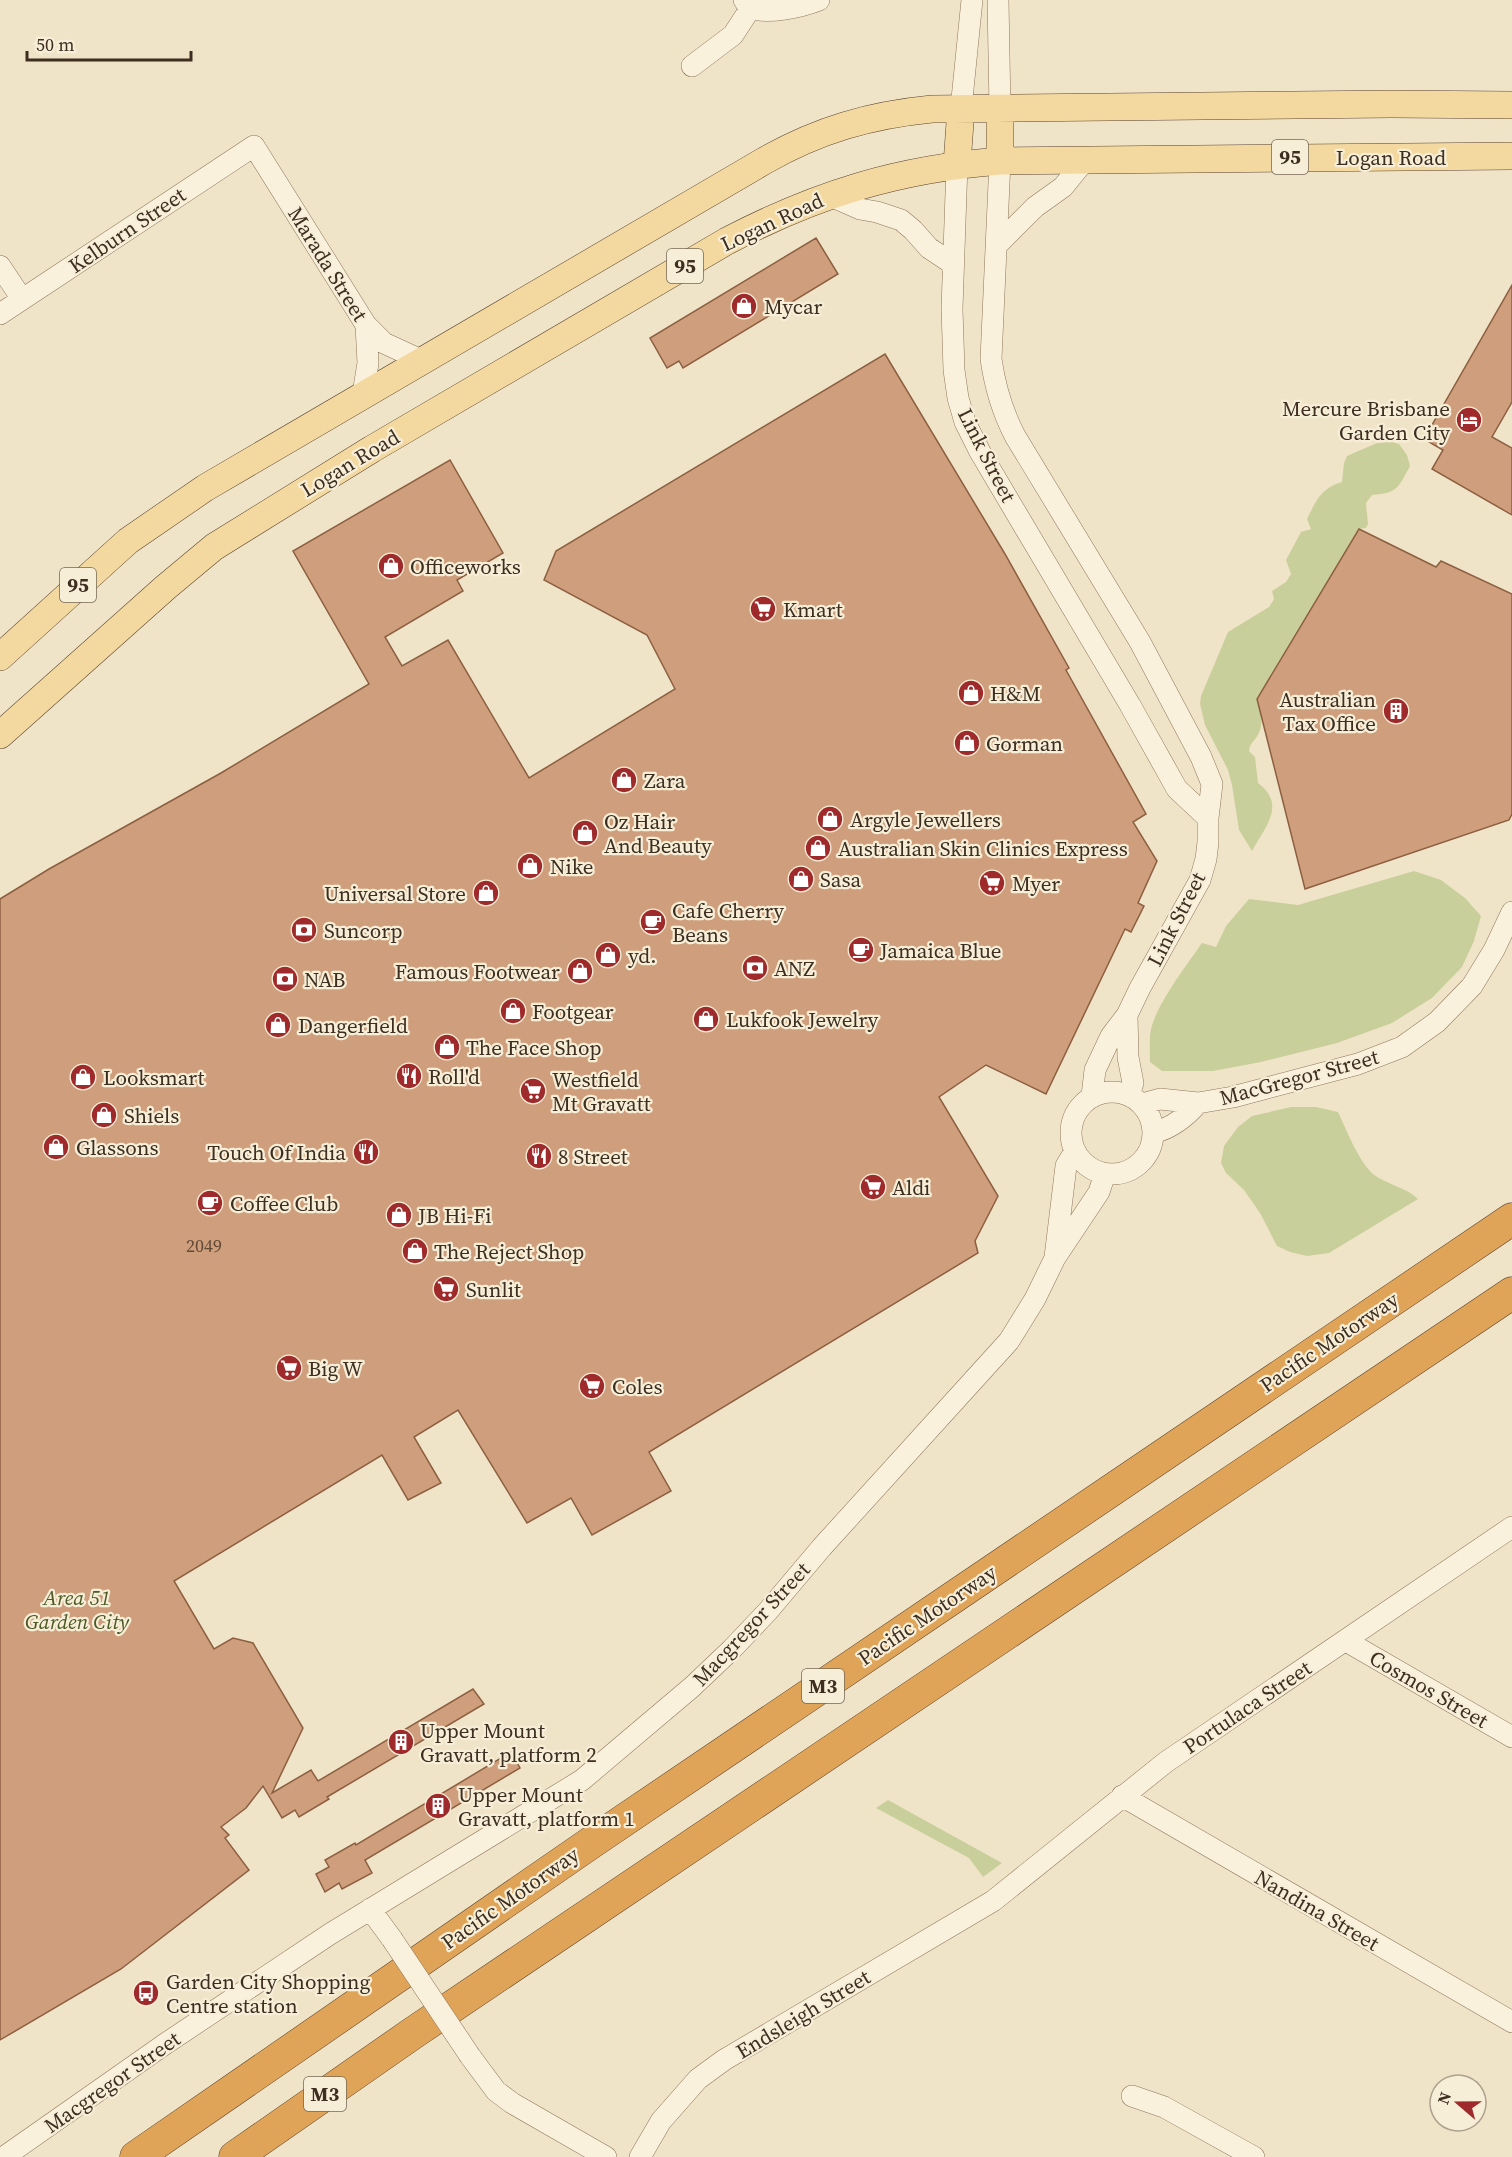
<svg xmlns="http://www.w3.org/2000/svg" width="1512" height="2157" font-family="'Source Serif 4',serif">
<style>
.green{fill:#c9cf9b}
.building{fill:#cf9f7d;stroke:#8d5f41;stroke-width:1.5}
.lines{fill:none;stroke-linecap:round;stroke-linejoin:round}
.minor-casing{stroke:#8d765c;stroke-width:22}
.major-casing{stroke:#5b4430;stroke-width:28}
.highway-casing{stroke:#5b4430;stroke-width:33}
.minor{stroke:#faf1dc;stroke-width:21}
.major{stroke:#f3d9a0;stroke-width:27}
.highway{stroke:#e0a458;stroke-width:32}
.minor-bridge-casing{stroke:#8d765c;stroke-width:22;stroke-linecap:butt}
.minor-bridge{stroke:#faf1dc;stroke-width:21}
.labels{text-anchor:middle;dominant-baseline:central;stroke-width:4.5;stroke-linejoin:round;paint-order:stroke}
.number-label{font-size:18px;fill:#624a37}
.shield{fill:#f7eed8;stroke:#756857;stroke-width:1.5}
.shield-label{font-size:20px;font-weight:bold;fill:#3d2e20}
.street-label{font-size:21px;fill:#3d2e20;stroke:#f7eed8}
.poi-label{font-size:21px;fill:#3d2e20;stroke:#f7eed8;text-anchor:start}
.park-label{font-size:21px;font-style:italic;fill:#4d5a26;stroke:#f7eed8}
</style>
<rect width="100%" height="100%" fill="#f0e4c8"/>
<path class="green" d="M 1391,442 L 1399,444 L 1407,455 L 1410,466 C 1398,488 1398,493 1372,495 L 1366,503 L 1368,524 L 1366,528 L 1359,529 L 1257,699 C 1261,713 1265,726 1256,738 C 1252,743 1250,744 1249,751 L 1255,757 L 1258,783 C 1287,805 1265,827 1252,851 L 1239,830 L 1232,785 L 1228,770 L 1205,725 L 1200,704 L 1201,696 L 1228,632 L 1269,607 L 1274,599 L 1272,591 L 1286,582 L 1291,574 L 1286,560 L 1301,532 L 1311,529 L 1307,519 C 1316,501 1321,488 1342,482 L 1344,463 L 1347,456 L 1377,443 Z
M 1414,871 L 1441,880 L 1465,898 L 1481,916 L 1474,941 L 1462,967 L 1432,998 L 1392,1023 L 1337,1043 L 1261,1062 L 1213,1071 L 1162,1071 L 1150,1062 C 1150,1052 1149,1039 1151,1029 C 1158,1002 1186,966 1202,943 L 1216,947 L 1226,926 L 1249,899 L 1298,905 Z
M 1291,1107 L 1316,1107 L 1338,1112 C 1347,1131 1358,1160 1373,1174 C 1387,1185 1406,1187 1418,1199 L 1329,1253 L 1307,1256 L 1290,1252 L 1277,1246 L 1260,1213 L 1244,1190 L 1226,1173 L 1221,1163 L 1224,1146 L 1238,1127 L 1252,1116 Z
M 888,1800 L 1002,1863 L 983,1877 L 969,1858 L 876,1808 Z"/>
<path class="building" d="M 816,238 L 838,274 L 683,368 L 679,361 L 667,368 L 650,338 Z
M 1512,285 L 1512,402 L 1492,437 L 1512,448 L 1512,515 L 1432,469 L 1443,450 L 1424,439 Z
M 885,354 L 1005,554 L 1069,668 L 1066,670 L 1146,814 L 1133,822 L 1157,861 L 1138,903 L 1144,906 L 1131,932 L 1125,929 L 1046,1094 L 986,1065 L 939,1097 L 998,1196 L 975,1241 L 978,1253 L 649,1452 L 671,1491 L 592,1535 L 571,1498 L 527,1523 L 458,1410 L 414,1437 L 441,1483 L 408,1500 L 382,1455 L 174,1581 L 214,1649 L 233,1638 L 253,1643 L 303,1728 L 272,1793 L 311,1770 L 318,1781 L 473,1689 L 484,1704 L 327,1797 L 329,1799 L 299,1817 L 295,1810 L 282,1818 L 263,1786 L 246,1808 L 221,1827 L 229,1835 L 225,1838 L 249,1870 L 121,1969 L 0,2040 L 0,899 L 49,869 L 221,773 L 369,684 L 293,551 L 450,460 L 503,553 L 457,580 L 463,591 L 385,637 L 402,666 L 448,640 L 529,778 L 675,689 L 647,635 L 544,580 L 556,551 Z
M 1359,529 L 1436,567 L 1441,561 L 1512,594 L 1512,814 L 1509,820 L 1305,889 L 1257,699 Z
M 511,1752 L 520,1768 L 365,1860 L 372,1873 L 342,1889 L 339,1883 L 325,1892 L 316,1874 L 329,1867 L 325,1860 L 355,1843 L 356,1845 Z"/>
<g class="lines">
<g class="minor-casing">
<path id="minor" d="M 744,0 L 750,9 C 771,13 799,8 819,0
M 998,0 L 1000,109
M 692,66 L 733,35 L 750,9
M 961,109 L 972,0
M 1000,161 L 991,359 C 995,387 1002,411 1015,436 L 1140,642 L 1201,757 L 1212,784 L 1208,818 L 1208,842 L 1206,859 L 1200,880 L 1140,988 L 1127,1015 L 1111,1036 L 1095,1070 L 1092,1096
M 957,164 L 952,309 L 954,370 L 958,398 L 965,422 L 980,452 L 1130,705 L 1177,789 L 1208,818
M 828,195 L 860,209 L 877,212 L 901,220 L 913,230 L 929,248 L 953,264
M 997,245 L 1035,207 L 1063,187 L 1085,160
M 0,266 L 22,299
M 0,314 L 254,146 L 366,325 L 384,343 L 423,361
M 363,394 L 368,363 L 366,325
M 1127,1015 L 1128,1057 L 1133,1083 L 1129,1095
M1071 1133a41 41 0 1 1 82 0a41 41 0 1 1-82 0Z
M 1142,1104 L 1160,1099 L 1198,1103 L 1233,1097 L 1358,1064 L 1402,1047 L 1437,1022 L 1472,986 L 1494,950 L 1512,912
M 1153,1133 C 1172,1128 1186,1117 1198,1103
M 1055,1257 L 1066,1166 L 1075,1151
M 1346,1641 L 1512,1737
M 1122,1796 L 1512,2022
M 370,1909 L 392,1939
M 470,2056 L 496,2091 L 512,2103 L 606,2157
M 1132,2096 L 1164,2107 L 1254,2157
M 4,2157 L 165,2044 L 330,1934 L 582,1780 L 692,1687 L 732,1649 L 768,1611 L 822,1547 L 1009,1341 L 1035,1299 L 1055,1258 L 1099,1192 L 1105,1174
M 640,2157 L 661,2121 L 698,2079 L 724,2060 L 993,1901 L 1166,1762 L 1512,1527"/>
</g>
<g class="major-casing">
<path id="major" d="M 1000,109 L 1000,161
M 957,164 L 961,109
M 0,657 L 128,541 L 205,488 L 764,161 C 818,130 870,115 932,109 L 1392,104 L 1512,105
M 0,735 L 166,587 L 214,547 L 372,449 L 727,241 C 817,194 898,169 1000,161 L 1512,156"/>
</g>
<g class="highway-casing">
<path id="highway" d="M 136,2157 L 592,1842 L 1512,1219
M 235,2157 L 416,2031 L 1512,1293"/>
</g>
<use href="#minor" class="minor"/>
<use href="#major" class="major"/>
<use href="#highway" class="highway"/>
<g class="minor-bridge-casing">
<path id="minor-bridge" d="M 392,1939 L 470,2056"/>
</g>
<use href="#minor-bridge" class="minor-bridge"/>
</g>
<defs>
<g id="shop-disc" transform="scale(1.35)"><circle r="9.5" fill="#9e2a2b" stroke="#f7eed8"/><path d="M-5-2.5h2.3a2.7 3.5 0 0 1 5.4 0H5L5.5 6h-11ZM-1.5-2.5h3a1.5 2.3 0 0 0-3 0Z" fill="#fff"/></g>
<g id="hotel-disc" transform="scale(1.35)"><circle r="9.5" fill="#9e2a2b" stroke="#f7eed8"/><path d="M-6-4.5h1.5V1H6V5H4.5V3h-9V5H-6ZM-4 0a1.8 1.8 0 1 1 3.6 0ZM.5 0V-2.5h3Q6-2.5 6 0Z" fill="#fff"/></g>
<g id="supermarket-disc" transform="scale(1.35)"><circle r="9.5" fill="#9e2a2b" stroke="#f7eed8"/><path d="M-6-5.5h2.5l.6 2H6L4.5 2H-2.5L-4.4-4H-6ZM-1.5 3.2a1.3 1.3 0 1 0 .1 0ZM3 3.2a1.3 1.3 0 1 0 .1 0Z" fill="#fff"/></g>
<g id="building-disc" transform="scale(1.35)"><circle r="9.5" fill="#9e2a2b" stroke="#f7eed8"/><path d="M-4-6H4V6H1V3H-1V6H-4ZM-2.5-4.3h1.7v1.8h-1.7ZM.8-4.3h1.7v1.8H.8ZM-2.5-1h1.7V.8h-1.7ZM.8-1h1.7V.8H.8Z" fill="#fff"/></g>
<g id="cafe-disc" transform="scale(1.35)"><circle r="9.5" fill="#9e2a2b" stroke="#f7eed8"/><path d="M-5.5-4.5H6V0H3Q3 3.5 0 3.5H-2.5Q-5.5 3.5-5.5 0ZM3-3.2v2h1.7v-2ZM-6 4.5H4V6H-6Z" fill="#fff"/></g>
<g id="bank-disc" transform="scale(1.35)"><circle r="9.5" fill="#9e2a2b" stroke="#f7eed8"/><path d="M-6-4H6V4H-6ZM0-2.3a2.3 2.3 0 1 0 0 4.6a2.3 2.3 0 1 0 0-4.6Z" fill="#fff"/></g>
<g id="restaurant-disc" transform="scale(1.35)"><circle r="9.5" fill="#9e2a2b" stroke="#f7eed8"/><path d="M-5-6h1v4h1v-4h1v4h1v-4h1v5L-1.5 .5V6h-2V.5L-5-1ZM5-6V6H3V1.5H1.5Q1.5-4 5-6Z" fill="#fff"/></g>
<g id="bus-disc" transform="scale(1.35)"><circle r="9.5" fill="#9e2a2b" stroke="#f7eed8"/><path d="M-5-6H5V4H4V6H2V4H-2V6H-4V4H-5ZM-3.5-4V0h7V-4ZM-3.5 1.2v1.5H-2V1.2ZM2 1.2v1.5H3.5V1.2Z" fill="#fff"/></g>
</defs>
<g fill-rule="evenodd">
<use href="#shop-disc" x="744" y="306"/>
<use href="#hotel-disc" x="1469" y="420"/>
<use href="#shop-disc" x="391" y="566"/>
<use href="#supermarket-disc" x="763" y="609"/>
<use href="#shop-disc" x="971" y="693"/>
<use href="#building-disc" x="1396" y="711"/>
<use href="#shop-disc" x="967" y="743"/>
<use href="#shop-disc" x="624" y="780"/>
<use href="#shop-disc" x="830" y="819"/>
<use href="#shop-disc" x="585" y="833"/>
<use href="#shop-disc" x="818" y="848"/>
<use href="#shop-disc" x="530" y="866"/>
<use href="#shop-disc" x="801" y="879"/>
<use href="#supermarket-disc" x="992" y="883"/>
<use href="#shop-disc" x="486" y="893"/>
<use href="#cafe-disc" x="653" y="922"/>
<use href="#bank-disc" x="304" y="930"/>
<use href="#cafe-disc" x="861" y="950"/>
<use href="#shop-disc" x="608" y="955"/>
<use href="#bank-disc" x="755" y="968"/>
<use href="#shop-disc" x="580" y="971"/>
<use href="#bank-disc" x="285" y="979"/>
<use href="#shop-disc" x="513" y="1011"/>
<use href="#shop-disc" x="706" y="1019"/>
<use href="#shop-disc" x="278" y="1025"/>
<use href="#shop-disc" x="447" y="1047"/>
<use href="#restaurant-disc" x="409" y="1076"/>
<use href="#shop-disc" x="83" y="1077"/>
<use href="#supermarket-disc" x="533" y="1091"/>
<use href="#shop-disc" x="104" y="1115"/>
<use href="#shop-disc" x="56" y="1147"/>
<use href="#restaurant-disc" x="366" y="1152"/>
<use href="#restaurant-disc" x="539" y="1156"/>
<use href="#supermarket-disc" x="873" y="1187"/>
<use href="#cafe-disc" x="210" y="1203"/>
<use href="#shop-disc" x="399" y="1215"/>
<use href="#shop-disc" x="415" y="1251"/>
<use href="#supermarket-disc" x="446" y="1289"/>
<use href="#supermarket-disc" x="289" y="1368"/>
<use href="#supermarket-disc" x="592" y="1386"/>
<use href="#building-disc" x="401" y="1742"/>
<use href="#building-disc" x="438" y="1806"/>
<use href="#bus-disc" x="146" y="1993"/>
</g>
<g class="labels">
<g class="number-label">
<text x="204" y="1245">2049</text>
</g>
<g class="shield">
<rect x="1272" y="140" width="36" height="34" rx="4.5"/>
<rect x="667" y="249" width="36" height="34" rx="4.5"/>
<rect x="60" y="568" width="36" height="34" rx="4.5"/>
<rect x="802" y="1669" width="42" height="34" rx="4.5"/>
<rect x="304" y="2077" width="42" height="34" rx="4.5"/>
</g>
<g class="shield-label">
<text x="1290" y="157">95</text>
<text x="685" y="266">95</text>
<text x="78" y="585">95</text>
<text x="823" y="1686">M3</text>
<text x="325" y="2094">M3</text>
</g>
<g class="street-label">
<text x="1391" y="157">Logan Road</text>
<text transform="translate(772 222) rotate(-25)">Logan Road</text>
<text transform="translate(127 230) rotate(-34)">Kelburn Street</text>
<text transform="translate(328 264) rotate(58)">Marada Street</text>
<text transform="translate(987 455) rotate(63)">Link Street</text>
<text transform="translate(350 463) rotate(-31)">Logan Road</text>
<text transform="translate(1176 919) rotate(-63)">Link Street</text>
<text transform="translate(1299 1077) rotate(-15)">MacGregor Street</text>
<text transform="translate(1329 1342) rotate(-34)">Pacific Motorway</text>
<text transform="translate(927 1615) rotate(-34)">Pacific Motorway</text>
<text transform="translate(751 1624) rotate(-47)">Macgregor Street</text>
<text transform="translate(1429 1689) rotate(30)">Cosmos Street</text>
<text transform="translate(1247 1707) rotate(-34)">Portulaca Street</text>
<text transform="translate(510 1898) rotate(-35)">Pacific Motorway</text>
<text transform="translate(1317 1910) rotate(30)">Nandina Street</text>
<text transform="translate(803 2014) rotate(-31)">Endsleigh Street</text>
<text transform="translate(112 2082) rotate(-35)">Macgregor Street</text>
</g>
<g class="poi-label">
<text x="764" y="306">Mycar</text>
<text x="1450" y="408" text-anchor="end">Mercure Brisbane<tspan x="1450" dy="24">Garden City</tspan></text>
<text x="410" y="566">Officeworks</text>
<text x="783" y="609">Kmart</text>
<text x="990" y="693">H&amp;M</text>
<text x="1376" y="699" text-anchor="end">Australian<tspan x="1376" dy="24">Tax Office</tspan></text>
<text x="986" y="743">Gorman</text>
<text x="644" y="780">Zara</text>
<text x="850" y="819">Argyle Jewellers</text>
<text x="604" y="821">Oz Hair<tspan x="604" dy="24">And Beauty</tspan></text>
<text x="838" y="848">Australian Skin Clinics Express</text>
<text x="550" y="866">Nike</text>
<text x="820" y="879">Sasa</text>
<text x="1012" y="883">Myer</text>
<text x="466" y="893" text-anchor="end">Universal Store</text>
<text x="672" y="910">Cafe Cherry<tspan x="672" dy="24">Beans</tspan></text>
<text x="324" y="930">Suncorp</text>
<text x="880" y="950">Jamaica Blue</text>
<text x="628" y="955">yd.</text>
<text x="774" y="968">ANZ</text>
<text x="560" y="971" text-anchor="end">Famous Footwear</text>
<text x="304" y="979">NAB</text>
<text x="532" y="1011">Footgear</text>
<text x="726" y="1019">Lukfook Jewelry</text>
<text x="298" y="1025">Dangerfield</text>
<text x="466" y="1047">The Face Shop</text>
<text x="428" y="1076">Roll'd</text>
<text x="103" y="1077">Looksmart</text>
<text x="552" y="1079">Westfield<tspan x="552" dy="24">Mt Gravatt</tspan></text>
<text x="124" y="1115">Shiels</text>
<text x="76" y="1147">Glassons</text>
<text x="346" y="1152" text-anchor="end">Touch Of India</text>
<text x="558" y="1156">8 Street</text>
<text x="892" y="1187">Aldi</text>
<text x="230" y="1203">Coffee Club</text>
<text x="418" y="1215">JB Hi-Fi</text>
<text x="434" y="1251">The Reject Shop</text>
<text x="466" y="1289">Sunlit</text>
<text x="308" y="1368">Big W</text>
<text x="612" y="1386">Coles</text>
<text x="420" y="1730">Upper Mount<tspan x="420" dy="24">Gravatt, platform 2</tspan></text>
<text x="458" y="1794">Upper Mount<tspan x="458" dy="24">Gravatt, platform 1</tspan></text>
<text x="166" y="1981">Garden City Shopping<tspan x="166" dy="24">Centre station</tspan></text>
</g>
<g class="park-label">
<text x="77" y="1597">Area 51<tspan x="77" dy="24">Garden City</tspan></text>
</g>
</g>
<g transform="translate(1458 2103) rotate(290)"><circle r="28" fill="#f7eed8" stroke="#ada18e" stroke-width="1.5"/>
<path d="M0-4.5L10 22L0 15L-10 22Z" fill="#9e2a2b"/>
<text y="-9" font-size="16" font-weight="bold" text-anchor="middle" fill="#3d2e20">N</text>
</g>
<path d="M27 51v9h164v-9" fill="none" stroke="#3d2e20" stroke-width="3"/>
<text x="36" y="51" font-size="18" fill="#3d2e20" stroke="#f7eed8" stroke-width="4.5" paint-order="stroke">50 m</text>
</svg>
